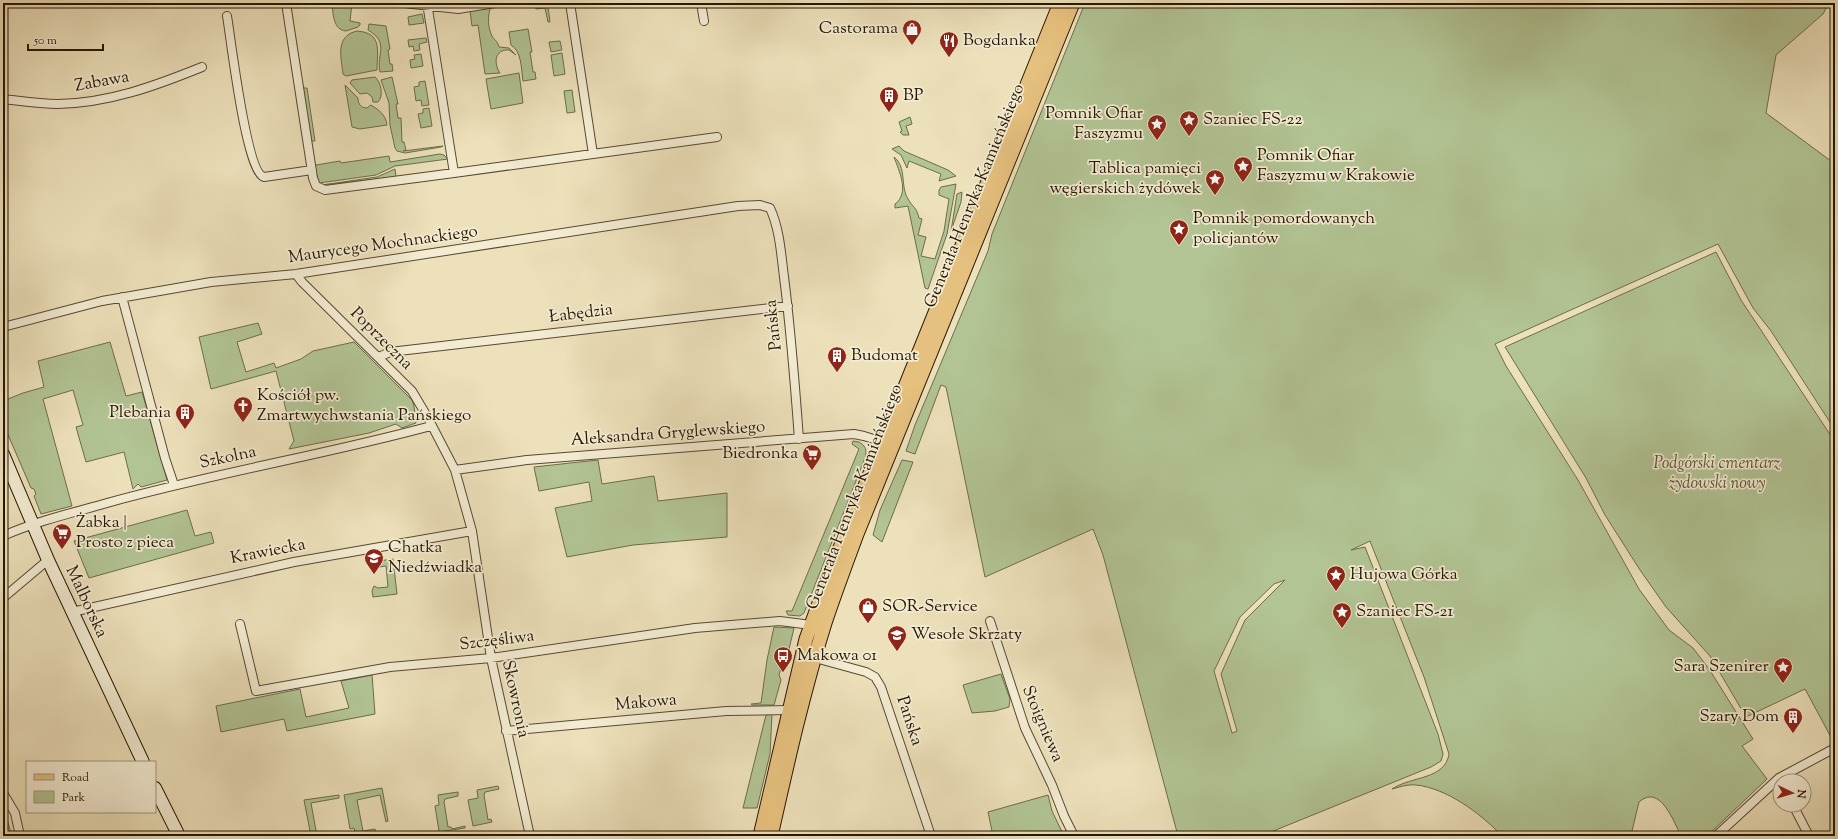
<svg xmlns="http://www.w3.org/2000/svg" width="1838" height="839" font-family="'Sorts Mill Goudy',serif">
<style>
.green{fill:#b2c494;stroke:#6c6d4a;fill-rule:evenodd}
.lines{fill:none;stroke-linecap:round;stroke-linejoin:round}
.street-casing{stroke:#584930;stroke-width:10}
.secondary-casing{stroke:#271601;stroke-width:14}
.primary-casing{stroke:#271601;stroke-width:15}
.street{stroke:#f3ecd3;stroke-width:8}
.secondary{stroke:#f3ecd3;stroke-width:12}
.primary{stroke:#e6c07e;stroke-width:13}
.labels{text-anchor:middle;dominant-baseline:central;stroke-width:3.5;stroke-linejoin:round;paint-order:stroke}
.poi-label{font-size:17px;fill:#271601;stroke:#f3ecd3;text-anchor:start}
.street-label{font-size:17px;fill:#271601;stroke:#f3ecd3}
.park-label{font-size:17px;font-style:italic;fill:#585334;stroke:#f3ecd3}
</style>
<rect width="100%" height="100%" fill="#ede1bb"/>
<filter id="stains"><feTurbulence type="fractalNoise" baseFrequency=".005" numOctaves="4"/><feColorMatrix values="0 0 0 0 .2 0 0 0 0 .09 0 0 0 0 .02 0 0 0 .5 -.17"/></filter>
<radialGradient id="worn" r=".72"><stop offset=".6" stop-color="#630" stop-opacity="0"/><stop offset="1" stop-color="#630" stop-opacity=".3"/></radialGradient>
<path class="green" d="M 332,3 L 352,3 L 350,21 L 360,23 L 360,25 L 358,27 L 346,31 C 333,30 333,13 332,3 Z
M 534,3 L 555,3 L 555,5 L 548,7 L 550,22 L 548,22 L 545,8 L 536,9 Z
M 1085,3 L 1829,3 L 1823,14 L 1776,55 L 1766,113 L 1835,164 L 1835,430 L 1771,331 L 1753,308 L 1718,244 L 1495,344 L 1506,366 L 1578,480 L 1639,589 L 1669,630 L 1693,648 L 1709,669 L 1753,739 L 1742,746 L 1767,779 L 1707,836 L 1681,836 C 1674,822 1660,783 1639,802 L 1631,835 L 1519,836 L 1500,834 C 1480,813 1446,788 1416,785 C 1408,784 1400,787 1392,789 C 1411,776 1445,780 1449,754 L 1424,677 L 1370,541 L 1351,550 L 1365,547 L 1438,734 L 1443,754 L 1441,761 L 1431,767 L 1261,836 L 1178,836 L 1103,555 L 1093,529 L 985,577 L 946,387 L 941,385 L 915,454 L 906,451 L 915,425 L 988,251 L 992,234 ZM 1285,580 L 1245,620 L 1221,674 L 1237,731 L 1232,733 L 1214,671 L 1240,617 L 1274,584 Z
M 491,7 C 487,14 488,29 492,36 C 495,41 497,40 499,47 L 509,48 L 516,55 L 509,50 C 495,49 493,63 500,73 L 485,74 L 478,25 L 472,26 L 470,11 Z
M 422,14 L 424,23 L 409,25 L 408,17 Z
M 369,24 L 386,26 L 390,49 L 388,50 L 390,64 L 392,64 L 393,71 L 380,72 C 376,54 390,43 368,30 Z
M 528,29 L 532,52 L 530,52 L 533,72 L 535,72 L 536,79 L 523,81 C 521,68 522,52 511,45 L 509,32 Z
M 357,31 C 383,33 377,51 377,70 L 346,76 L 343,74 C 341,57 335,36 357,31 Z
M 426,38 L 427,42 L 419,44 L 420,50 L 414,51 L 413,46 L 409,47 L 408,40 Z
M 560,41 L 562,50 L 551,52 L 549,42 Z
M 562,53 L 565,74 L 554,76 L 551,55 Z
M 421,54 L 423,66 L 411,68 L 410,60 L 415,59 L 414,55 Z
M 519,73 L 523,103 L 491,109 L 486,79 Z
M 375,77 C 381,82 384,96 378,102 L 373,102 L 372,97 L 367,93 L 360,94 L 350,83 L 352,80 Z
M 392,77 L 398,104 L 396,104 L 398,118 L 401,118 L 402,142 L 404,142 L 406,150 L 403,151 L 443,146 L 441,147 L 405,153 L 397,151 L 395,148 L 390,125 L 389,103 L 381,80 Z
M 425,81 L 429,105 L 422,106 L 421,100 L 416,101 L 414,87 L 419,86 L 419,82 Z
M 345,85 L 358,98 C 358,104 361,108 367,108 L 371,105 C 379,110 386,115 387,125 L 360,129 L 352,127 Z
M 303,88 L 307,88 L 315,141 L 311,141 Z
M 572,90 L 575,112 L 567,113 L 564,91 Z
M 429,108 L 432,126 L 421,128 L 418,114 L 423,113 L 423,109 Z
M 910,117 L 912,124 L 906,126 L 909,135 L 903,135 L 900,132 L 902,131 L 899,122 Z
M 899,146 L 904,151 L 948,170 L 956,176 L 939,181 L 941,174 L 909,161 L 907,168 L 901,155 L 892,149 Z
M 440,154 L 444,155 L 448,159 L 395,166 L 376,175 L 319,183 L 315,168 L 316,165 L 340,161 L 341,163 L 389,156 L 390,162 Z
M 894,157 C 907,167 900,186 908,199 C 913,208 916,206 919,218 L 922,219 L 918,235 L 926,237 L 921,256 L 935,259 L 944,231 L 949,199 L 939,195 L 939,190 L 941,187 L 956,184 L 947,234 L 928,289 L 925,288 L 908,206 L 895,208 L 895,204 C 910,193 899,171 894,157 Z
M 395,169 L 396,177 L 322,185 L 377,177 Z
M 962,192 L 961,202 L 951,231 L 957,194 Z
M 1716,252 L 1741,300 L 1835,442 L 1835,738 L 1832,739 L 1805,689 L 1746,717 L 1710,656 L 1666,607 L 1640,570 L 1605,515 L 1586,478 L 1505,347 Z
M 258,323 L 262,334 L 237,342 L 246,372 L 274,363 L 276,368 L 301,359 L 313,351 L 354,342 L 412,400 L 414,406 L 416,423 L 402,428 L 396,424 L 369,433 L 289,449 L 294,441 L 276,371 L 211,389 L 199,337 Z
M 110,342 L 126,396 L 142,392 L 167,480 L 141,487 L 138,484 L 133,489 L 124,452 L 86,462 L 76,427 L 83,425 L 73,390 L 43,399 L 72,506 L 41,514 L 34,496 L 36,494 L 34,489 L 31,488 L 3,423 L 3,401 L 23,393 L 44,387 L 38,361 Z
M 853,441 L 859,442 C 866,446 867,450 865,458 L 804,613 L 800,616 L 788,615 L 786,611 L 792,611 L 859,449 L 852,444 Z
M 598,460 L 602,484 L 654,476 L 658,501 L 727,493 L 727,537 L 633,545 L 567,557 L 555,508 L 592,501 L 589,482 L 539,491 L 534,467 Z
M 902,460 L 913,462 L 882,542 L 873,535 L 880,510 Z
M 187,510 L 195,536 L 211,532 L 214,543 L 89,578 L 74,541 Z
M 393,559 L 397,594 L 373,597 L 372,591 L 374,586 L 378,588 L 388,587 L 386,566 L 379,567 L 378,561 Z
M 774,627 L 794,628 L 786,662 L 782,665 L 779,675 L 781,680 L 774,705 L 752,705 L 751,704 L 761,703 L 767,660 Z
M 1001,674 L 1010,699 L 1009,707 L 995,711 L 972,713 L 963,685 Z
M 372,675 L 375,714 L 287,731 L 284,719 L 221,732 L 216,706 L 300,689 L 306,717 L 349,708 L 341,681 Z
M 772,714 L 770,754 L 757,808 L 743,808 L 766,715 Z
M 498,786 L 499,789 L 485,792 L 484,795 L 488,820 L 491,819 L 492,822 L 473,826 L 468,800 L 478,798 L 477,790 Z
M 382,788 L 388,821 L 386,822 L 380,795 L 357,800 L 363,831 L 375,829 L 376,833 L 356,836 L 354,828 L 350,829 L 344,795 Z
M 458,792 L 458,796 L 445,799 L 444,802 L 448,827 L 451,827 L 452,829 L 465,826 L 465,828 L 432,833 L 439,831 L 435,806 L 439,805 L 438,795 Z
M 339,795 L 339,798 L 311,803 L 317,836 L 311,836 L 304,800 Z
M 1048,795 L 1052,811 L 1064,836 L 993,836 L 988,812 Z
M 3,806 L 12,836 L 3,836 Z"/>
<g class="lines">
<g class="street-casing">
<path id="street" d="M 286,3 L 313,178 L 316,186 L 325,190 L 454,173 L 427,3
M 404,3 L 458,9 L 495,3
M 570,3 L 593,154
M 701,3 L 704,21
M 227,16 C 231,39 246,172 264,177 L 312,170
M 3,99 C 21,101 39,104 58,104 C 109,103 155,86 202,67
M 454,173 L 717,137
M 296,274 L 302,282 L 412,391 L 428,418 L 455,470 L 472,531 L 491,658 L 530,836
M 122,297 L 165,458 L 174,485
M 3,327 L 102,301 L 171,289 L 211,282 L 296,274 L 738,206 L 760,205 L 770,208 C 780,230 781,254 784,277 C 791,331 795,385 799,439
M 379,357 L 390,352 L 788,306
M 455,470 L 527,460 L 854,434 L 864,436 L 883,442
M 3,536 C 37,521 72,513 107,503 C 214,473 324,455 431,426
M 3,598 L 48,560
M 72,612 L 294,562 L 472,531
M 990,621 L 1025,728 L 1052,785 L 1064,816 L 1074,836
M 240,624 L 256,691 L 390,667 L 491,658 L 695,628 L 780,621 L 811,625
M 815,658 L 866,672 L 875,677 L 881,687 L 931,836
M 506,731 L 726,711 L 789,710
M 3,793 L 15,813 L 20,836
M 1793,805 L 1809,836
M 1716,836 L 1779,778 L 1835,748"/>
</g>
<g class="secondary-casing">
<path id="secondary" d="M 3,454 L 48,560 L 143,762
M 155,788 L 179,836"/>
</g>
<g class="primary-casing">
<path id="primary" d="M 760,836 L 806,639 L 831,570 L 1060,3
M 771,836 C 787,765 803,693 825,623 C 835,593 846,564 857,534 L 1073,3"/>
</g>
<use href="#street" class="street"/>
<use href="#secondary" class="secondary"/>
<use href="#primary" class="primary"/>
</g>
<defs>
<g id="shop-pin" transform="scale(1)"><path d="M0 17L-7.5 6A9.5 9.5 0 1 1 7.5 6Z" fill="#8f2418" stroke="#f3ecd3"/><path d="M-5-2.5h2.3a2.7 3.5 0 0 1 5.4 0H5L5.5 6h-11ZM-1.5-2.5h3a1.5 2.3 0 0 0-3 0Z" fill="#fff"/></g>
<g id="restaurant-pin" transform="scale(1)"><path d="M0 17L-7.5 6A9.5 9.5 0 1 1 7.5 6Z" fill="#8f2418" stroke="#f3ecd3"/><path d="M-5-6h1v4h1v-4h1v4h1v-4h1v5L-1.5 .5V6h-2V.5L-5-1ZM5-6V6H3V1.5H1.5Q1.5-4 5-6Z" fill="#fff"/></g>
<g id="building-pin" transform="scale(1)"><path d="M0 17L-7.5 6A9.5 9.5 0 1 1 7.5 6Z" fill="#8f2418" stroke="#f3ecd3"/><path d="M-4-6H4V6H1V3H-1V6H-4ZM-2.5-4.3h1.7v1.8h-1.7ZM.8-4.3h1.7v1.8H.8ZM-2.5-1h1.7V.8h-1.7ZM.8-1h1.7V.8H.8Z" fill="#fff"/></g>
<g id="sight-pin" transform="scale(1)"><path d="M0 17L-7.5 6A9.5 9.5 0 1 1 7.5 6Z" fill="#8f2418" stroke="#f3ecd3"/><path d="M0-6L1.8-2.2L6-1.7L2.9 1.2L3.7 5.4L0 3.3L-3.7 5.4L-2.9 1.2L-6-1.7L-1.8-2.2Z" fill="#fff"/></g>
<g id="church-pin" transform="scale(1)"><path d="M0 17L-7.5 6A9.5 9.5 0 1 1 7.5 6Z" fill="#8f2418" stroke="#f3ecd3"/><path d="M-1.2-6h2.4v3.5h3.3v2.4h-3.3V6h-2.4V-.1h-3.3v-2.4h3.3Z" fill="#fff"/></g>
<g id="supermarket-pin" transform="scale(1)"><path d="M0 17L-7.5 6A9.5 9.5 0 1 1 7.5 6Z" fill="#8f2418" stroke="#f3ecd3"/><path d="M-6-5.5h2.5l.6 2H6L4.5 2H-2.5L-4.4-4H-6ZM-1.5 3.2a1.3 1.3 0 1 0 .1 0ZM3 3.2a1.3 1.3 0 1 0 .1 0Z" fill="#fff"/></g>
<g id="school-pin" transform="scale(1)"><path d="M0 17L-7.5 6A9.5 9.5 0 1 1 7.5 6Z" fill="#8f2418" stroke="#f3ecd3"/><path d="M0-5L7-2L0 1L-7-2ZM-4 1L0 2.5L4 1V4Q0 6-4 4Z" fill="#fff"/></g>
<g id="bus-pin" transform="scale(1)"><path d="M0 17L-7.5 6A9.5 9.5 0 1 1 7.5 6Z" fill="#8f2418" stroke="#f3ecd3"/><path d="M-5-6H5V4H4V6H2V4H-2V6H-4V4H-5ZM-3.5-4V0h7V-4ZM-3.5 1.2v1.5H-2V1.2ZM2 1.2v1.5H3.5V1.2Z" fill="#fff"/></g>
</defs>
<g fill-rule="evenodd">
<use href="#shop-pin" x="912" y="29"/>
<use href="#restaurant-pin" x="949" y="41"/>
<use href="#building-pin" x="889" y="96"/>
<use href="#sight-pin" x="1189" y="120"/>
<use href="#sight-pin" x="1157" y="124"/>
<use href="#sight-pin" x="1243" y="166"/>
<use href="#sight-pin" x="1215" y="179"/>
<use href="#sight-pin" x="1179" y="229"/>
<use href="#building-pin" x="837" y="356"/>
<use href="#church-pin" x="243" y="406"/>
<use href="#building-pin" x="185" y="413"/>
<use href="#supermarket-pin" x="812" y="454"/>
<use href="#supermarket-pin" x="62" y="533"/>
<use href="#school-pin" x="374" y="558"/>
<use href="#sight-pin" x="1336" y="575"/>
<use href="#shop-pin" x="868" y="607"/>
<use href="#sight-pin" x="1342" y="612"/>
<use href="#school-pin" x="897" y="635"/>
<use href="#bus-pin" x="783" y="656"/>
<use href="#sight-pin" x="1783" y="667"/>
<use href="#building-pin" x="1793" y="717"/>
</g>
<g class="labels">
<g class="poi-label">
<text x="898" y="29" text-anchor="end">Castorama</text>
<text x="963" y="41">Bogdanka</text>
<text x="903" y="96">BP</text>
<text x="1143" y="114" text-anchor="end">Pomnik Ofiar<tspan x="1143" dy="20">Faszyzmu</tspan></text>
<text x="1203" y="120">Szaniec FS-22</text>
<text x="1257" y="156">Pomnik Ofiar<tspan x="1257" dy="20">Faszyzmu w Krakowie</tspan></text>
<text x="1201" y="169" text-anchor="end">Tablica pamięci<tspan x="1201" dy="20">węgierskich żydówek</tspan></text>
<text x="1193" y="219">Pomnik pomordowanych<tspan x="1193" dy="20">policjantów</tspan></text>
<text x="851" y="356">Budomat</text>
<text x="257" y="396">Kościół pw.<tspan x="257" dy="20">Zmartwychwstania Pańskiego</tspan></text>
<text x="171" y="413" text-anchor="end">Plebania</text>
<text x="798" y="454" text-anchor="end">Biedronka</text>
<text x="76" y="523">Żabka |<tspan x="76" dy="20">Prosto z pieca</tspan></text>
<text x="388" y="548">Chatka<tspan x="388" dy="20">Niedźwiadka</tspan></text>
<text x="1350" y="575">Hujowa Górka</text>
<text x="882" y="607">SOR-Service</text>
<text x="1356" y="612">Szaniec FS-21</text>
<text x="911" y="635">Wesołe Skrzaty</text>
<text x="797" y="656">Makowa 01</text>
<text x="1769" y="667" text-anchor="end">Sara Szenirer</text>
<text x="1779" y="717" text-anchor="end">Szary Dom</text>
</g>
<g class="street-label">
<text transform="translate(102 82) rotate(-10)">Zabawa</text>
<text transform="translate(975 196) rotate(-68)">Generała Henryka Kamieńskiego</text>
<text transform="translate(383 245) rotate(-8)">Maurycego Mochnackiego</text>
<text transform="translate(581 314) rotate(-7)">Łabędzia</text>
<text transform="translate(774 325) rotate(-96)">Pańska</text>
<text transform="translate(381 339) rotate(45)">Poprzeczna</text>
<text transform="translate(668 434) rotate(-4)">Aleksandra Gryglewskiego</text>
<text transform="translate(228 458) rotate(-12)">Szkolna</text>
<text transform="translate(855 497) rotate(-69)">Generała Henryka Kamieńskiego</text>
<text transform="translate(268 552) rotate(-11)">Krawiecka</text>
<text transform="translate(86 602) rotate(65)">Malborska</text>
<text transform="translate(497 641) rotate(-7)">Szczęśliwa</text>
<text transform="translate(515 699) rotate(78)">Skowronia</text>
<text transform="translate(646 703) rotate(-5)">Makowa</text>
<text transform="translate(909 721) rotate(72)">Pańska</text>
<text transform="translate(1042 724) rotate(67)">Stoigniewa</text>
</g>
<g class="park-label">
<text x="1717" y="464">Podgórski cmentarz<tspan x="1717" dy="20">żydowski nowy</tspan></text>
</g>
</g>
<rect width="1838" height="839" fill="none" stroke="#ede1bb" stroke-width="16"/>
<rect x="4" y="4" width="1830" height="831" fill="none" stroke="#271601" stroke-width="2"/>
<rect x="8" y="8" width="1822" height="823" fill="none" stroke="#271601"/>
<rect x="26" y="761" width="130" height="52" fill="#f3ecd3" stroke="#a1967f"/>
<rect x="34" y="774" width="20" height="6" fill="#e6c07e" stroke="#a1967f"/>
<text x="62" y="781" font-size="12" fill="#271601">Road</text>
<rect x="34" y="791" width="20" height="12" fill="#b2c494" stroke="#a1967f"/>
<text x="62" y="801" font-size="12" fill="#271601">Park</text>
<g transform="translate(1792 793) rotate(95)"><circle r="19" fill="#f3ecd3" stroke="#a1967f"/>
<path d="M0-3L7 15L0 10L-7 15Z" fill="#8f2418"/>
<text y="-6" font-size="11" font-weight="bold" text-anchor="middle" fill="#271601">N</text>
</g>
<path d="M28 44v6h75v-6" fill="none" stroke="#271601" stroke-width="2"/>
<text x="34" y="44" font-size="12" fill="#271601" stroke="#f3ecd3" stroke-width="3" paint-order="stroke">50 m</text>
<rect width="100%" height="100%" filter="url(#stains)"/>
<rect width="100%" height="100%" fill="url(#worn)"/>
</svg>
